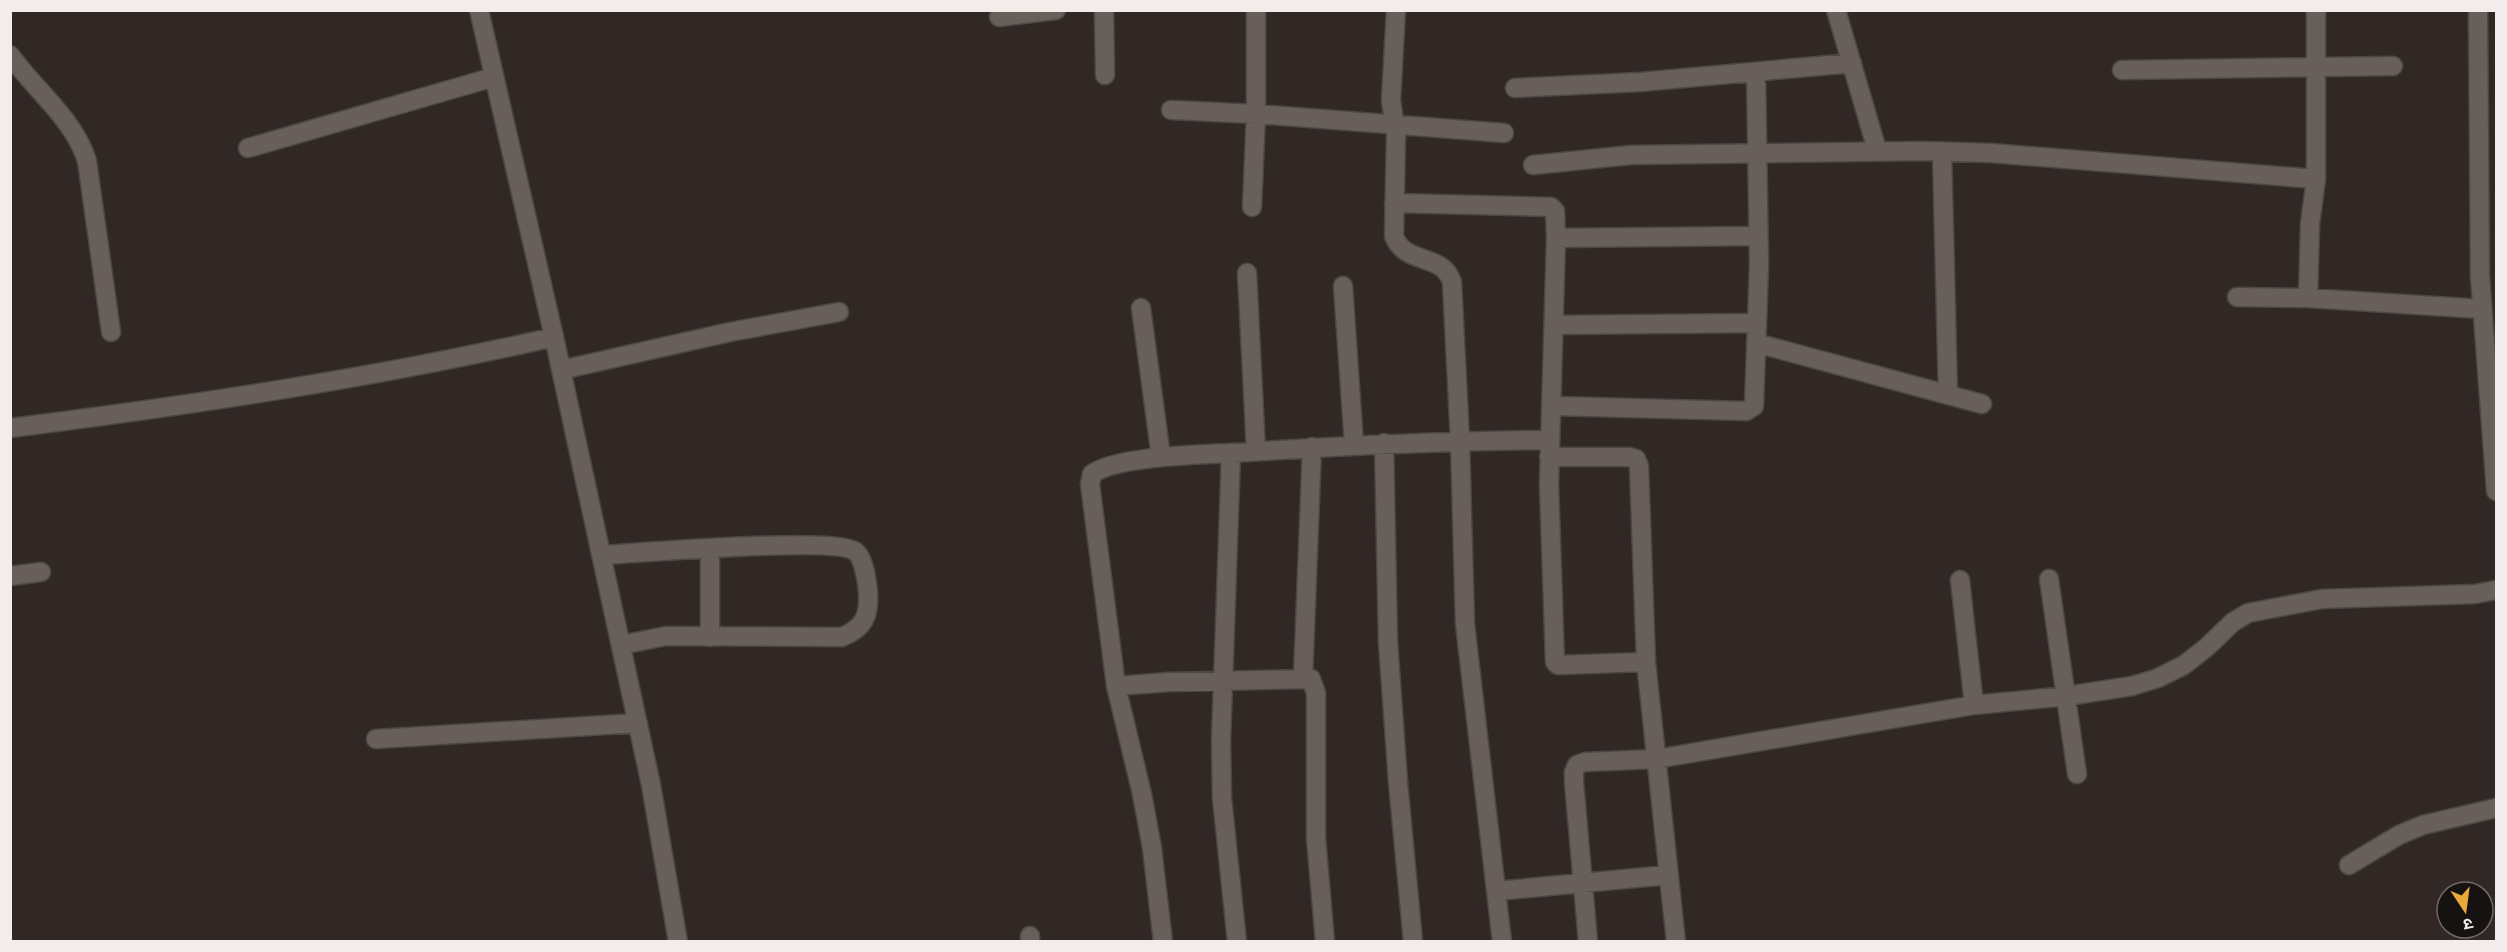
<svg xmlns="http://www.w3.org/2000/svg" width="2507" height="952" font-family="'DM Sans','Noto Sans Devanagari',sans-serif">
<style>
.lines{fill:none;stroke-linecap:round;stroke-linejoin:round}
.street-casing{stroke:#4d4643;stroke-width:21}
.street{stroke:#685e5a;stroke-width:18}
</style>
<rect width="100%" height="100%" fill="#312825"/>
<g class="lines">
<g class="street-casing">
<path id="street" d="M 479,10 L 554,337 L 651,785 L 678,942
M 1104,10 L 1105,75
M 1396,10 L 1391,100 L 1396,135 L 1394,236 C 1405,266 1442,252 1452,282 L 1460,441 L 1465,624 L 1502,942
M 1836,10 L 1877,150
M 2478,10 L 2480,276 L 2496,491
M 999,17 L 1056,10
M 10,55 C 35,90 74,119 87,161 L 111,332
M 2122,70 L 2393,66
M 1515,88 L 1640,82 L 1852,63
M 1171,110 L 1256,114 L 1504,133
M 248,148 L 494,77
M 1942,152 L 1948,394
M 1533,165 L 1631,155 L 1923,151 L 1991,153 L 2316,179
M 1394,203 L 1551,207 L 1555,211 L 1556,238 L 1549,484 L 1555,662 L 1558,665 L 1646,662
M 1252,207 L 1256,114 L 1256,10
M 1556,238 L 1758,236
M 1247,273 L 1256,451
M 1343,286 L 1354,444
M 2237,297 L 2308,298 L 2482,309
M 2308,298 L 2310,224 L 2316,179 L 2316,10
M 1141,308 L 1161,457
M 1554,325 L 1756,323
M 1756,343 L 1982,404
M 561,370 L 730,332 L 839,312
M 1553,406 L 1746,411 L 1754,406 L 1759,265 L 1756,72
M 10,428 C 192,405 375,378 554,337
M 1384,443 L 1388,642 L 1398,782 L 1413,942
M 1231,453 L 1221,741 L 1222,798 L 1237,942
M 1549,457 L 1629,457 L 1636,459 L 1639,466 L 1646,662 L 1676,942
M 710,549 L 710,637
M 602,555 C 638,553 837,536 856,552 C 865,559 869,592 868,604 C 867,622 858,630 842,637 L 666,636 L 621,645
M 10,576 L 41,572
M 2049,579 L 2077,774
M 1960,580 L 1974,705
M 1303,678 L 1312,447
M 1116,686 L 1169,682 L 1311,679 L 1316,693 L 1316,838 L 1325,942
M 376,739 L 638,723
M 2349,865 L 2399,835 L 2423,825 L 2496,808
M 1496,891 L 1668,875
M 1030,936 L 1030,942
M 1163,942 L 1152,848 L 1142,794 L 1116,686 L 1090,484 L 1092,474 C 1117,456 1198,455 1231,453 C 1337,446 1444,441 1550,440
M 1588,942 L 1574,782 L 1574,772 L 1577,765 L 1585,762 L 1656,759 L 1974,705 L 2067,696 L 2132,686 L 2158,678 L 2184,665 L 2207,647 L 2233,622 L 2248,613 L 2322,599 L 2475,594 L 2496,590"/>
</g>
<use href="#street" class="street"/>
</g>
<rect width="2507" height="952" fill="none" stroke="#f2ecea" stroke-width="24"/>
<g transform="translate(2465 910) rotate(167)"><circle r="28" fill="#161211" stroke="#6e6968" stroke-width="1.5"/>
<path d="M0-4.5L10 22L0 15L-10 22Z" fill="#eaaa39"/>
<text y="-9" font-size="16" font-weight="bold" text-anchor="middle" fill="#f2ecea">उ</text>
</g>
</svg>
